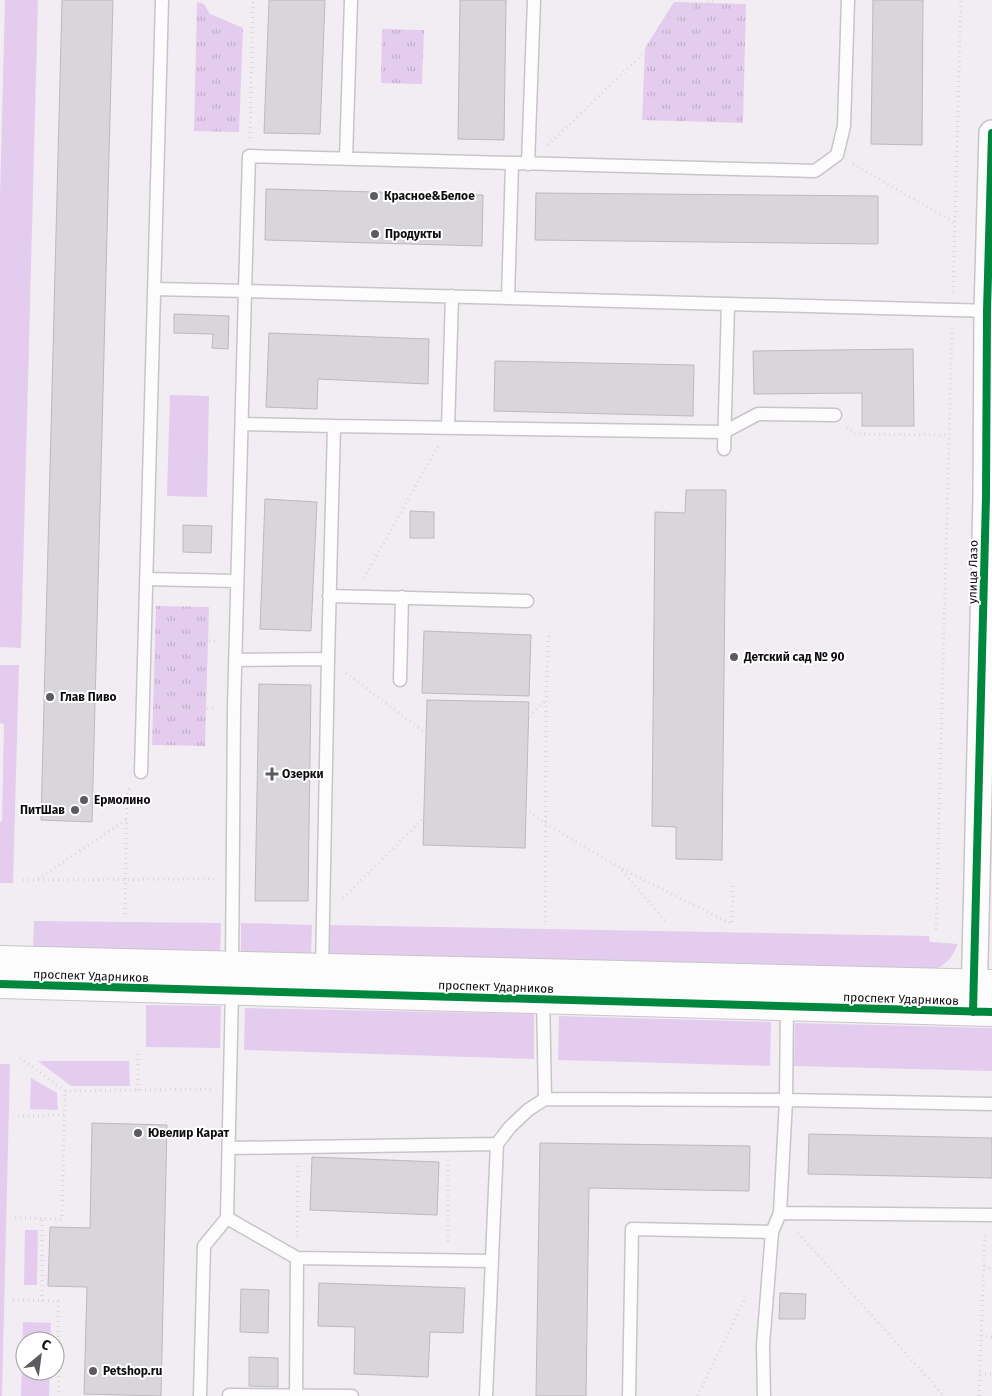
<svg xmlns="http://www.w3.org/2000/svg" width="992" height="1396" font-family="'Fira Sans',sans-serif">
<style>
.grass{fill:#e4ccef}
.park{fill:url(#park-tufts)}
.building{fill:#d9d6db;stroke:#bcb9be}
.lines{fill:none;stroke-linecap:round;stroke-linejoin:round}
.lane-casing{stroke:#c8c5c9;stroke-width:15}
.street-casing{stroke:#c8c5c9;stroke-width:28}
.secondary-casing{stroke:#c8c5c9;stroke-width:30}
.path{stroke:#dad9da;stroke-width:3;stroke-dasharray:1 4;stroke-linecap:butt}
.lane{stroke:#fdfcfd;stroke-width:12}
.street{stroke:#fdfcfd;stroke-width:25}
.secondary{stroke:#fdfcfd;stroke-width:28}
.cycleway-casing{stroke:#fff;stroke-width:11}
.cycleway{stroke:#00873e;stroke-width:8}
.poi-dot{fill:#5d5b5f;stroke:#fff;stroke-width:2}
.labels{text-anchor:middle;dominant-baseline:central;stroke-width:4;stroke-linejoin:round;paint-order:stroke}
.poi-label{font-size:12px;font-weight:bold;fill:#0e0c0f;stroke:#fff;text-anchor:start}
.street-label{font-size:12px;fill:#0e0c0f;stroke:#fff}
</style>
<defs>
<pattern id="park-tufts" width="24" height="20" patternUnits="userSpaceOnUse" patternTransform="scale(1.25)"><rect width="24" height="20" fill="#e4ccef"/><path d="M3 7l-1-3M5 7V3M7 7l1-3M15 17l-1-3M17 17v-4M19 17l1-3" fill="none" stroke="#c2aecc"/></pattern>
</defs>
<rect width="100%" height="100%" fill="#f1edf3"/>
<path class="grass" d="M 5,0 L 38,0 L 21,648 L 0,647 L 0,196 Z
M 170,395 L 209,396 L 207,497 L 167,496 Z
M 0,665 L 19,665 L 13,883 L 0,883 L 0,822 L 2,821 L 4,724 L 0,723 Z
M 34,921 L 221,923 L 220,952 L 33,947 Z
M 241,923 L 312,925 L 311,954 L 241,952 Z
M 329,925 L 929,936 L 930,942 L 958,944 C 950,962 944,967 925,972 L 329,955 Z
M 146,1005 L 221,1006 L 220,1048 L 146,1047 Z
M 245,1008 L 534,1014 L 534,1059 L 244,1050 Z
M 559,1016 L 771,1022 L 770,1066 L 558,1060 Z
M 795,1023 L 992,1028 L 992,1071 L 794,1066 Z
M 38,1061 L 129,1061 L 130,1086 L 71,1086 Z
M 0,1064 L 10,1064 L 2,1396 L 0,1396 Z
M 31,1078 L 57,1093 L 58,1110 L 30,1109 Z
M 25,1230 L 38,1230 L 37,1285 L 24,1285 Z
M 23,1322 L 51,1323 L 50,1341 L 25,1341 L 25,1371 L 50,1371 L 49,1396 L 21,1396 Z"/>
<path class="park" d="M 197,2 L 204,4 L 210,14 L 243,28 L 239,132 L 194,131 Z
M 674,2 L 746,4 L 743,123 L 642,120 L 645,48 Z
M 382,29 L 424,30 L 422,84 L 381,83 Z
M 156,606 L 209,607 L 205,746 L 152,745 Z"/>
<path class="building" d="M 62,0 L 113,0 L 92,822 L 41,820 Z
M 269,0 L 325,0 L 320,134 L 264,133 Z
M 460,0 L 506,0 L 504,140 L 458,139 Z
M 873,0 L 923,0 L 922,145 L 871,144 Z
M 266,189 L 483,195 L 482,246 L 265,240 Z
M 536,193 L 878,196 L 878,244 L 535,240 Z
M 174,314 L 229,316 L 228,349 L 212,348 L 213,334 L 174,333 Z
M 269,333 L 429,339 L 428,384 L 318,379 L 317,409 L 266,407 Z
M 913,349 L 914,426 L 862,426 L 862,393 L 754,394 L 753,351 Z
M 495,361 L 694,365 L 693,416 L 494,411 Z
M 686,490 L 726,490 L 722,860 L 676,859 L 676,827 L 652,826 L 655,512 L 685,513 Z
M 265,499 L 317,502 L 311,631 L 260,629 Z
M 410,511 L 434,512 L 434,538 L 410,538 Z
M 183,525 L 212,526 L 211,553 L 183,552 Z
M 424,631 L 531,635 L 529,696 L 422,693 Z
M 259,684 L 311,685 L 308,901 L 255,901 Z
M 427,700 L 529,702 L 525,848 L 423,845 Z
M 92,1123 L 167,1125 L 161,1396 L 84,1394 L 87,1287 L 48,1286 L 50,1227 L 90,1228 Z
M 809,1134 L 992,1138 L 992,1178 L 808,1174 Z
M 540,1143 L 750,1146 L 749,1191 L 589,1188 L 586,1396 L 536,1396 Z
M 312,1157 L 439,1162 L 437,1215 L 310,1210 Z
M 319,1283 L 465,1288 L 463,1333 L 430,1332 L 428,1377 L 354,1374 L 355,1327 L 318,1326 Z
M 241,1289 L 269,1290 L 268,1333 L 240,1332 Z
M 780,1293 L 806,1294 L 805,1319 L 779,1319 Z
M 249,1357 L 278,1358 L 278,1387 L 249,1386 Z"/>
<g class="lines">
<g class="lane-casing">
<path id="lane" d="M 346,159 L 351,0
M 528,164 L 534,0
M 154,289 L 245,291 L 249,156 L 815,171 L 837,155 L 844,126 L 848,0
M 508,298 L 512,164
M 242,424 L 334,426
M 448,428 L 452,296
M 724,449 L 728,304
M 146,579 L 237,581
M 329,596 L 527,601
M 235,660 L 328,659
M 400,680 L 402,597
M 141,772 L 162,0
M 232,969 L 234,709 L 245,291 L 992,311
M 322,970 L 328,659 L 334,426 L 724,432 L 758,414 L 835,415
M 543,996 L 545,1099
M 229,1148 L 497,1144 L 510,1127 L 528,1110 L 545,1099 L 786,1100 L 992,1104
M 780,1213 L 786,1100 L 787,1003
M 227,1218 L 297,1258
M 296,1395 L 297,1258 L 491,1261
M 200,1396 L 204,1246 L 227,1218 L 232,989
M 229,1396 L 229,1395 L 352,1396
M 486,1396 L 497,1144
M 629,1396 L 632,1229 L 772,1232 L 780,1213 L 992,1215
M 764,1396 L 763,1345 L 772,1232"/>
</g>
<g class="street-casing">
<path id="street" d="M 974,1003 L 986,497 L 987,311 L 992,133"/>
</g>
<g class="secondary-casing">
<path id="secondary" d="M 0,960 L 992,984
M 0,984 L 992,1012"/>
</g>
<path class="path" d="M 693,7 L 715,0
M 250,138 L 253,0
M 548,145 L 699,0
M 853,164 L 955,223
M 953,292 L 961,0
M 847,427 L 854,434 L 949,435
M 364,578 L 438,446
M 164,640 L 218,641
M 346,673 L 546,824 L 619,867 L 667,923
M 162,708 L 216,709
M 622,869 L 732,924 L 733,884
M 38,879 L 126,820
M 23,880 L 214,879
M 343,898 L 473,769 L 546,700
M 125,914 L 127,792 L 131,786
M 545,922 L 546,700 L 549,632
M 936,929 L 952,328
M 138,1090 L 138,1052
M 65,1091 L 212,1089
M 18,1116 L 64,1115
M 15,1218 L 62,1219 L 65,1091 L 20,1058
M 798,1233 L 944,1396
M 297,1237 L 298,1166
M 448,1241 L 448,1163
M 984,1266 L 992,1269
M 13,1300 L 58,1301 L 59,1396
M 42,1301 L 42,1219
M 981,1336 L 992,1337
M 980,1374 L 992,1374
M 697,1396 L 746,1297
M 979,1396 L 985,1233"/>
<use href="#lane" class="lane"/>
<use href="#street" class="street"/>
<use href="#secondary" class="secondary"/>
<g class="cycleway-casing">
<path id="cycleway" d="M 0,984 L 992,1012
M 973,1012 L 986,497 L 987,311 L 992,133"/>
</g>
<use href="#cycleway" class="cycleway"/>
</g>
<g class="poi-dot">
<circle cx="374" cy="196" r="5"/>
<circle cx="375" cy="234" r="5"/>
<circle cx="734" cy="657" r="5"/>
<circle cx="50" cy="697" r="5"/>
<path d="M269.5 766.5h5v5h5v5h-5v5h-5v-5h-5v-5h5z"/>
<circle cx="84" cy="800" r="5"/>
<circle cx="75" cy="810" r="5"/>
<circle cx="138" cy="1133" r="5"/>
<circle cx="93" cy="1371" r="5"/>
</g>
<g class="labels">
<g class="poi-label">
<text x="384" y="196">Красное&amp;Белое</text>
<text x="385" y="234">Продукты</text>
<text x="744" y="657">Детский сад № 90</text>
<text x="60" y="697">Глав Пиво</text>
<text x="282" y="774">Озерки</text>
<text x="94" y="800">Ермолино</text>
<text x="65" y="810" text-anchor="end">ПитШав</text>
<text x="148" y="1133">Ювелир Карат</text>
<text x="103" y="1371">Petshop.ru</text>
</g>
<g class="street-label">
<text transform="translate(973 572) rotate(-89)">улица Лазо</text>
<text transform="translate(91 976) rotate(2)">проспект Ударников</text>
<text transform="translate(496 987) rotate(2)">проспект Ударников</text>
<text transform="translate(901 999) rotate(2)">проспект Ударников</text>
</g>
</g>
<g transform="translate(40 1356) rotate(29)"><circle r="24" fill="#ffffff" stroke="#9f9e9f"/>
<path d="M0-4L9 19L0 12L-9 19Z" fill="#5d5b5f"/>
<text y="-8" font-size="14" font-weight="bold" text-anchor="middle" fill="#0e0c0f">С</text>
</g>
</svg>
